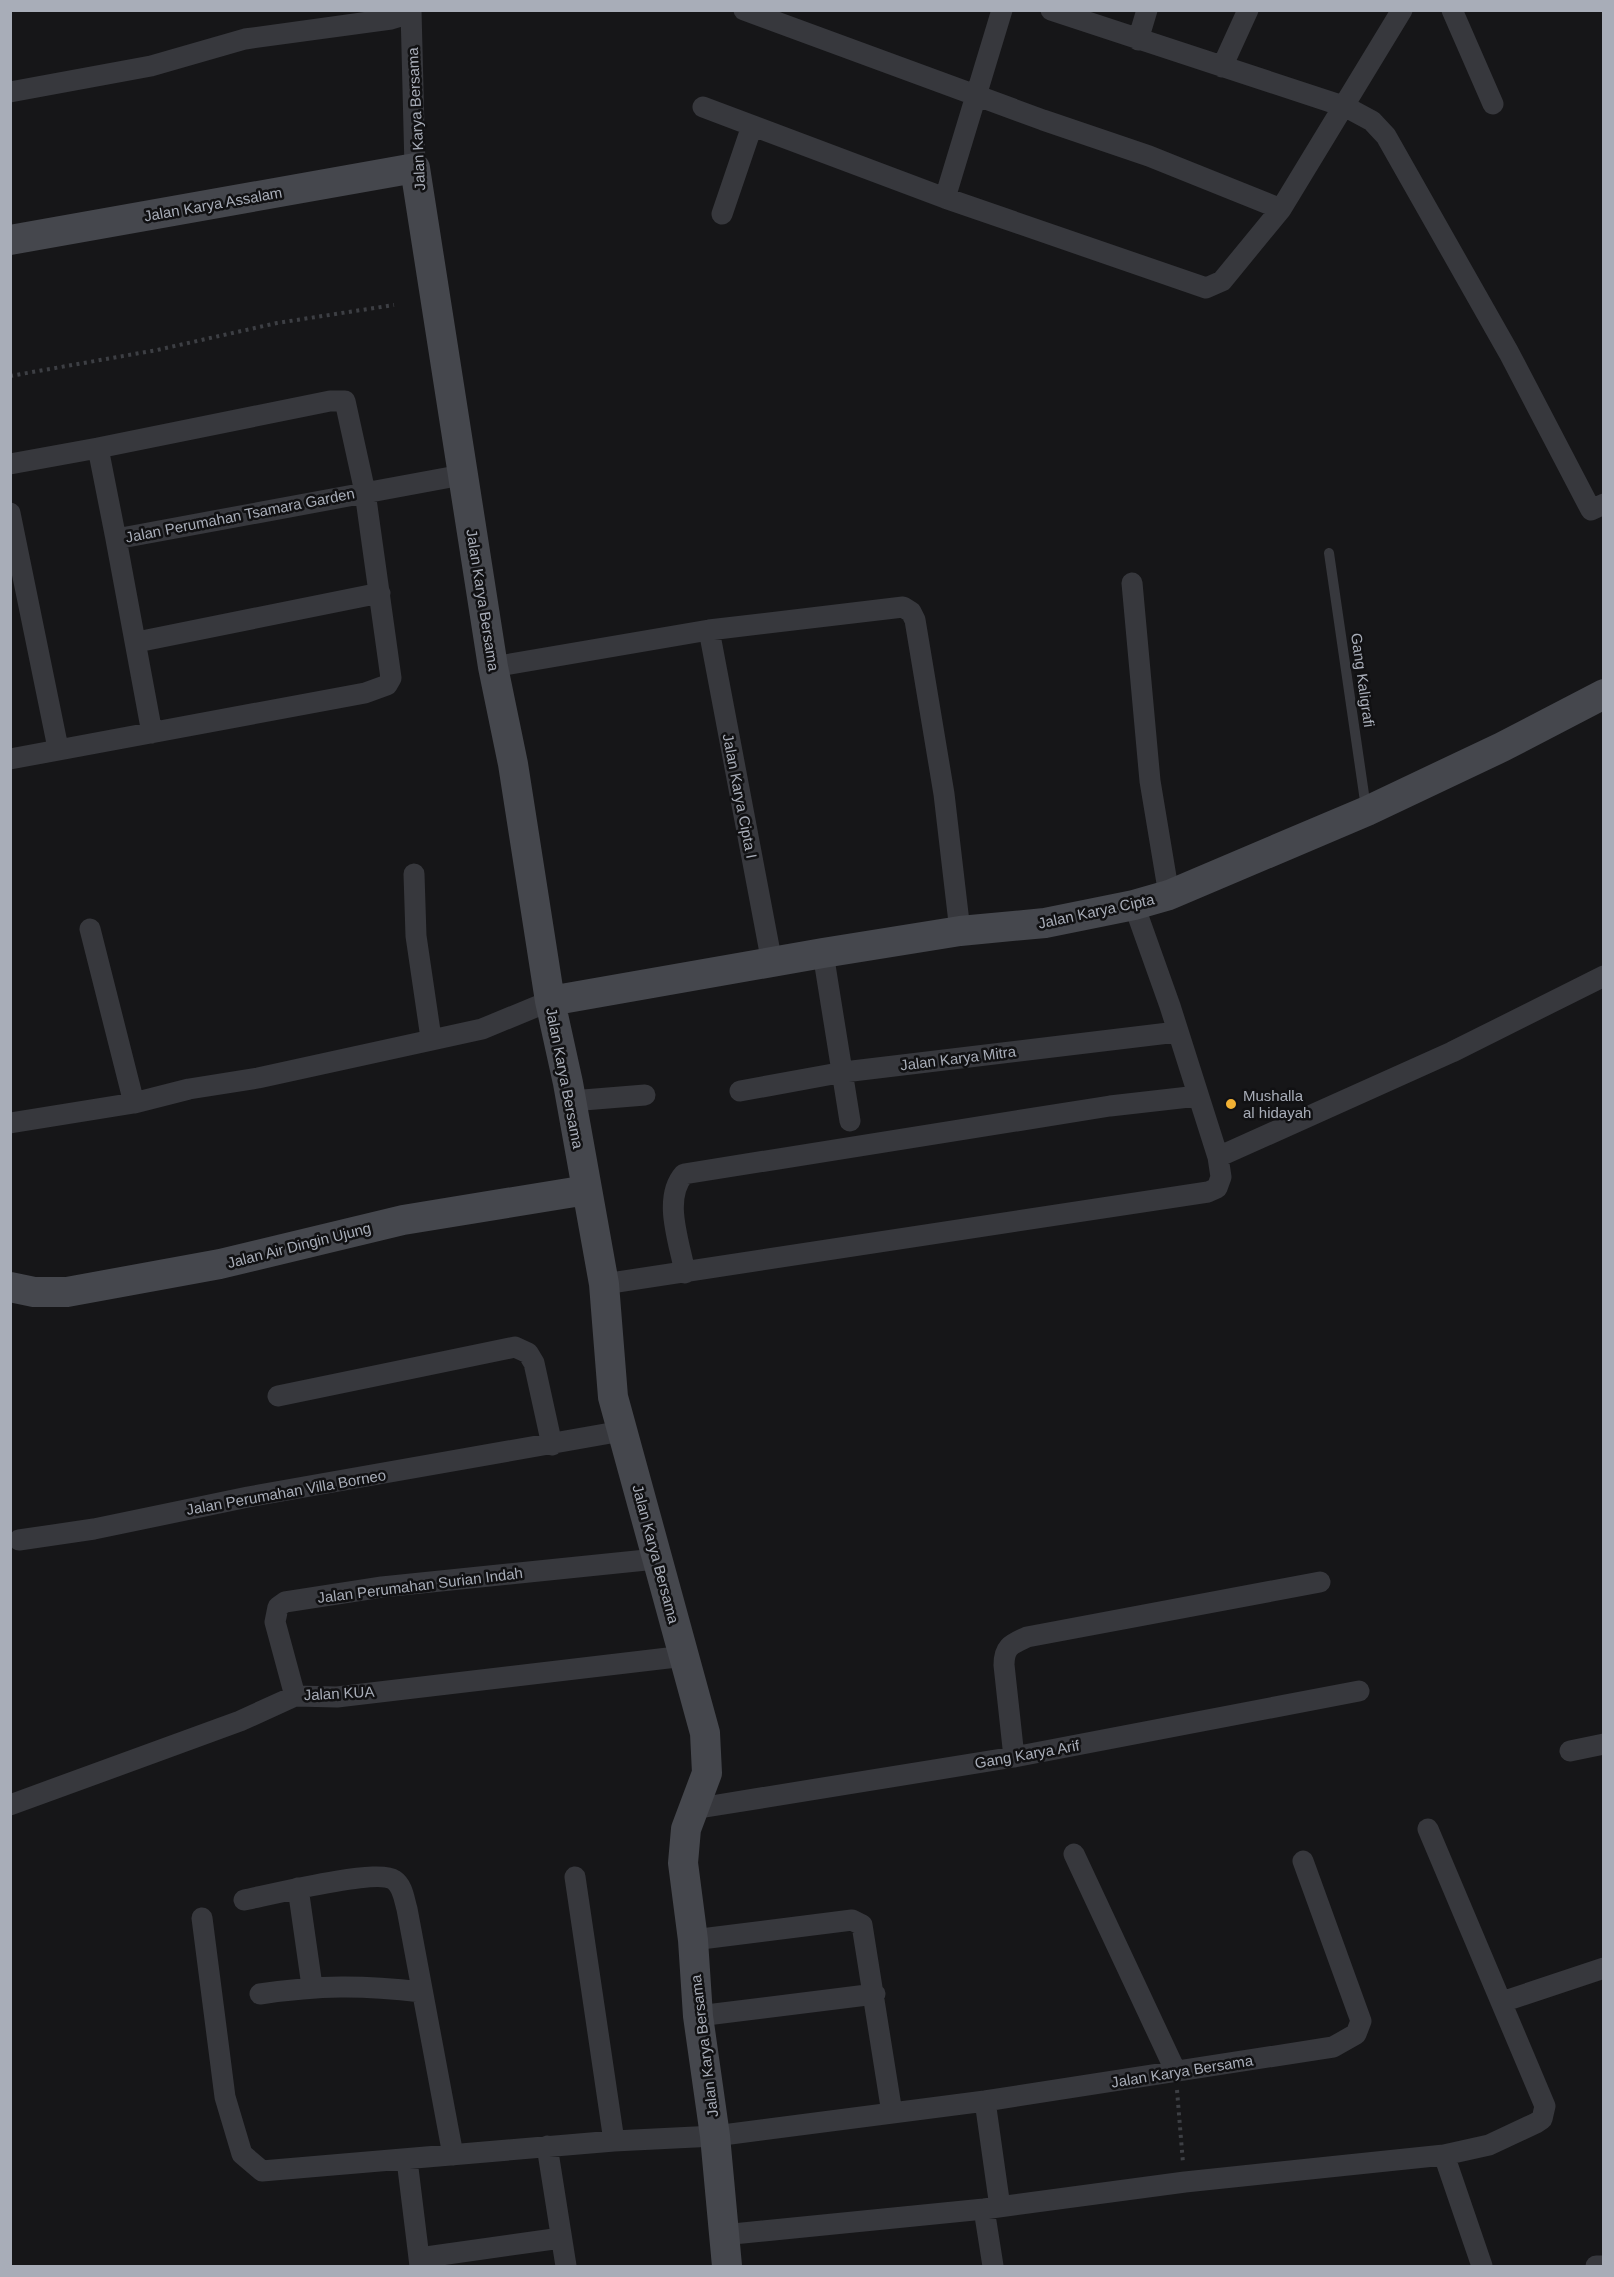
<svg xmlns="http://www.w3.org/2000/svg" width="1614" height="2277" font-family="Arial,sans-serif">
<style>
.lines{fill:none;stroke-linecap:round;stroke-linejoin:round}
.path{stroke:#3d3f44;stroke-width:4;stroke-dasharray:3 4.5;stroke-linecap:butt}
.lane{stroke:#37383d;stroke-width:10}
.street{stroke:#37383d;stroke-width:21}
.secondary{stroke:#45474d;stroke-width:30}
.poi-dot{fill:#f2b134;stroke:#111113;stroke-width:2}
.labels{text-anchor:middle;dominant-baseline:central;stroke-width:5;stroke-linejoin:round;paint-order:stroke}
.street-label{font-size:15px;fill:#a8adb8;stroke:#111113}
.poi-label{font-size:15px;fill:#a8adb8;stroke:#111113;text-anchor:start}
</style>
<rect width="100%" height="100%" fill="#161618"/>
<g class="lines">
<path class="path" d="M 10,376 L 157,350 L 277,323 L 394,305
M 1177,2090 L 1183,2163"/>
<path class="lane" d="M 1329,553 L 1366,808"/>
<path class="street" d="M 411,10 L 415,168
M 744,10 L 1043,120 L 1149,156 L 1281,209
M 1051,10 L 1346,107 L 1372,121 L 1386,136 L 1509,353 L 1591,510 L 1604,504
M 1452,10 L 1493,104
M 1138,40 L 1147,10
M 1222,67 L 1248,10
M 10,92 L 151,66 L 245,39 L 391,19 L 411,13
M 703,107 L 945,198 L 1206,288 L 1222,281 L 1281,209 L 1402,10
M 945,198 L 1002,10
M 722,214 L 752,126
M 10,464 L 98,448 L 116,539 L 462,475
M 10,513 L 58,748
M 116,539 L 152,733
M 1132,583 L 1150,781 L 1169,895
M 709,630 L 772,963
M 137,642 L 380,593
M 493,667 L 709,630 L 903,607 L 911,612 L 915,620 L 944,794 L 960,931
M 10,759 L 365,693 L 387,685 L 391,678 L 365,492 L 345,401 L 330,401 L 98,448
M 414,874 L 416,936 L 431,1038
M 90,929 L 134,1103
M 823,953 L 850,1121
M 740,1091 L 844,1072 L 1177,1032
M 571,1101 L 645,1095
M 10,1123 L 134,1103 L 189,1089 L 258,1078 L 482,1029 L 550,1001
M 1218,1157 L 1452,1052 L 1604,976
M 685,1273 C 680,1243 662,1199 684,1174 L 1110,1106 L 1198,1096
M 604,1284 L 1208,1192 L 1217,1188 L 1221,1177 L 1218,1157 L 1170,1006 L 1134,905
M 278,1396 L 515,1347 L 528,1353 L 534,1363 L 552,1445
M 19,1540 L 94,1529 L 248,1497 L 622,1431
M 295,1696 L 275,1622 L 278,1607 L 285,1602 L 382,1587 L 656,1559
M 1570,1751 L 1604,1744
M 1014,1757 L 1004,1665 C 1004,1646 1012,1644 1027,1637 L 1320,1582
M 10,1805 L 240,1721 L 295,1696 L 337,1697 L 685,1656
M 693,1809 L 1014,1757 L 1359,1691
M 1074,1854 L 1176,2072
M 575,1877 L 614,2141
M 298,1888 L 312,1986
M 244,1900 C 269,1895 377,1868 394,1880 C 403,1886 404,1899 407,1909 L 453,2155
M 202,1918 L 225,2097 L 242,2154 L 262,2171 L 614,2141 L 715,2136 L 985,2101 L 1333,2047 L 1356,2034 L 1361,2021 L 1303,1861
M 693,1940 L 852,1920 L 862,1925 L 892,2113
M 260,1994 C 321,1985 361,1985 422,1992
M 1502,2002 L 1604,1968
M 698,2016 L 875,1994
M 985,2101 L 1000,2207
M 547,2146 L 566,2266
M 1444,2155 L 1482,2266
M 407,2160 L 420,2266
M 984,2209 L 993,2266
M 723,2235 L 984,2209 L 1185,2182 L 1444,2155 L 1489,2145 L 1536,2123 L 1542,2119 L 1545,2106 L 1428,1829
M 419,2258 L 561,2238
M 1596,2266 L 1604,2266"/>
<path class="secondary" d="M 10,240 L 415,168 L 493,667 L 513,764 L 550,1001 L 568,1083 L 604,1284 L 613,1397 L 705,1733 L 707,1773 L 686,1829 L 683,1863 L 693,1940 L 698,2016 L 715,2136 L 727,2266
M 550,1001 L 823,953 L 960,931 L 1045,923 L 1134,905 L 1169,895 L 1367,811 L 1502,747 L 1604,694
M 10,1287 L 34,1292 L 67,1292 L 220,1264 L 403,1220 L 587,1190"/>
</g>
<circle class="poi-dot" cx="1231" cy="1104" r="6"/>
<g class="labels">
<g class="street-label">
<text transform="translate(416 119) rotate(-93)">Jalan Karya Bersama</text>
<text transform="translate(213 204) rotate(-10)">Jalan Karya Assalam</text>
<text transform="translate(240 515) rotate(-11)">Jalan Perumahan Tsamara Garden</text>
<text transform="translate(483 600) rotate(81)">Jalan Karya Bersama</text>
<text transform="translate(1363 680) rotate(82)">Gang Kaligrafi</text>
<text transform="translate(740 796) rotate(79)">Jalan Karya Cipta I</text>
<text transform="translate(1096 911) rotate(-12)">Jalan Karya Cipta</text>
<text transform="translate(958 1058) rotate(-7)">Jalan Karya Mitra</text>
<text transform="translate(565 1078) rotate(79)">Jalan Karya Bersama</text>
<text transform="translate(299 1245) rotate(-14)">Jalan Air Dingin Ujung</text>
<text transform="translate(286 1492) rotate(-10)">Jalan Perumahan Villa Borneo</text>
<text transform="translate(656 1554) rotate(75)">Jalan Karya Bersama</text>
<text transform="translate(420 1585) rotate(-7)">Jalan Perumahan Surian Indah</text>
<text transform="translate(339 1693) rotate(-3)">Jalan KUA</text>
<text transform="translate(1027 1754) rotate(-10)">Gang Karya Arif</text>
<text transform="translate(704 2046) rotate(-97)">Jalan Karya Bersama</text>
<text transform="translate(1182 2071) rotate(-9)">Jalan Karya Bersama</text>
</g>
<g class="poi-label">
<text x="1243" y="1095">Mushalla<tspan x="1243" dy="17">al hidayah</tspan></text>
</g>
</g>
<rect width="1614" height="2277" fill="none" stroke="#a8adb8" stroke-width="24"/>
</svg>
